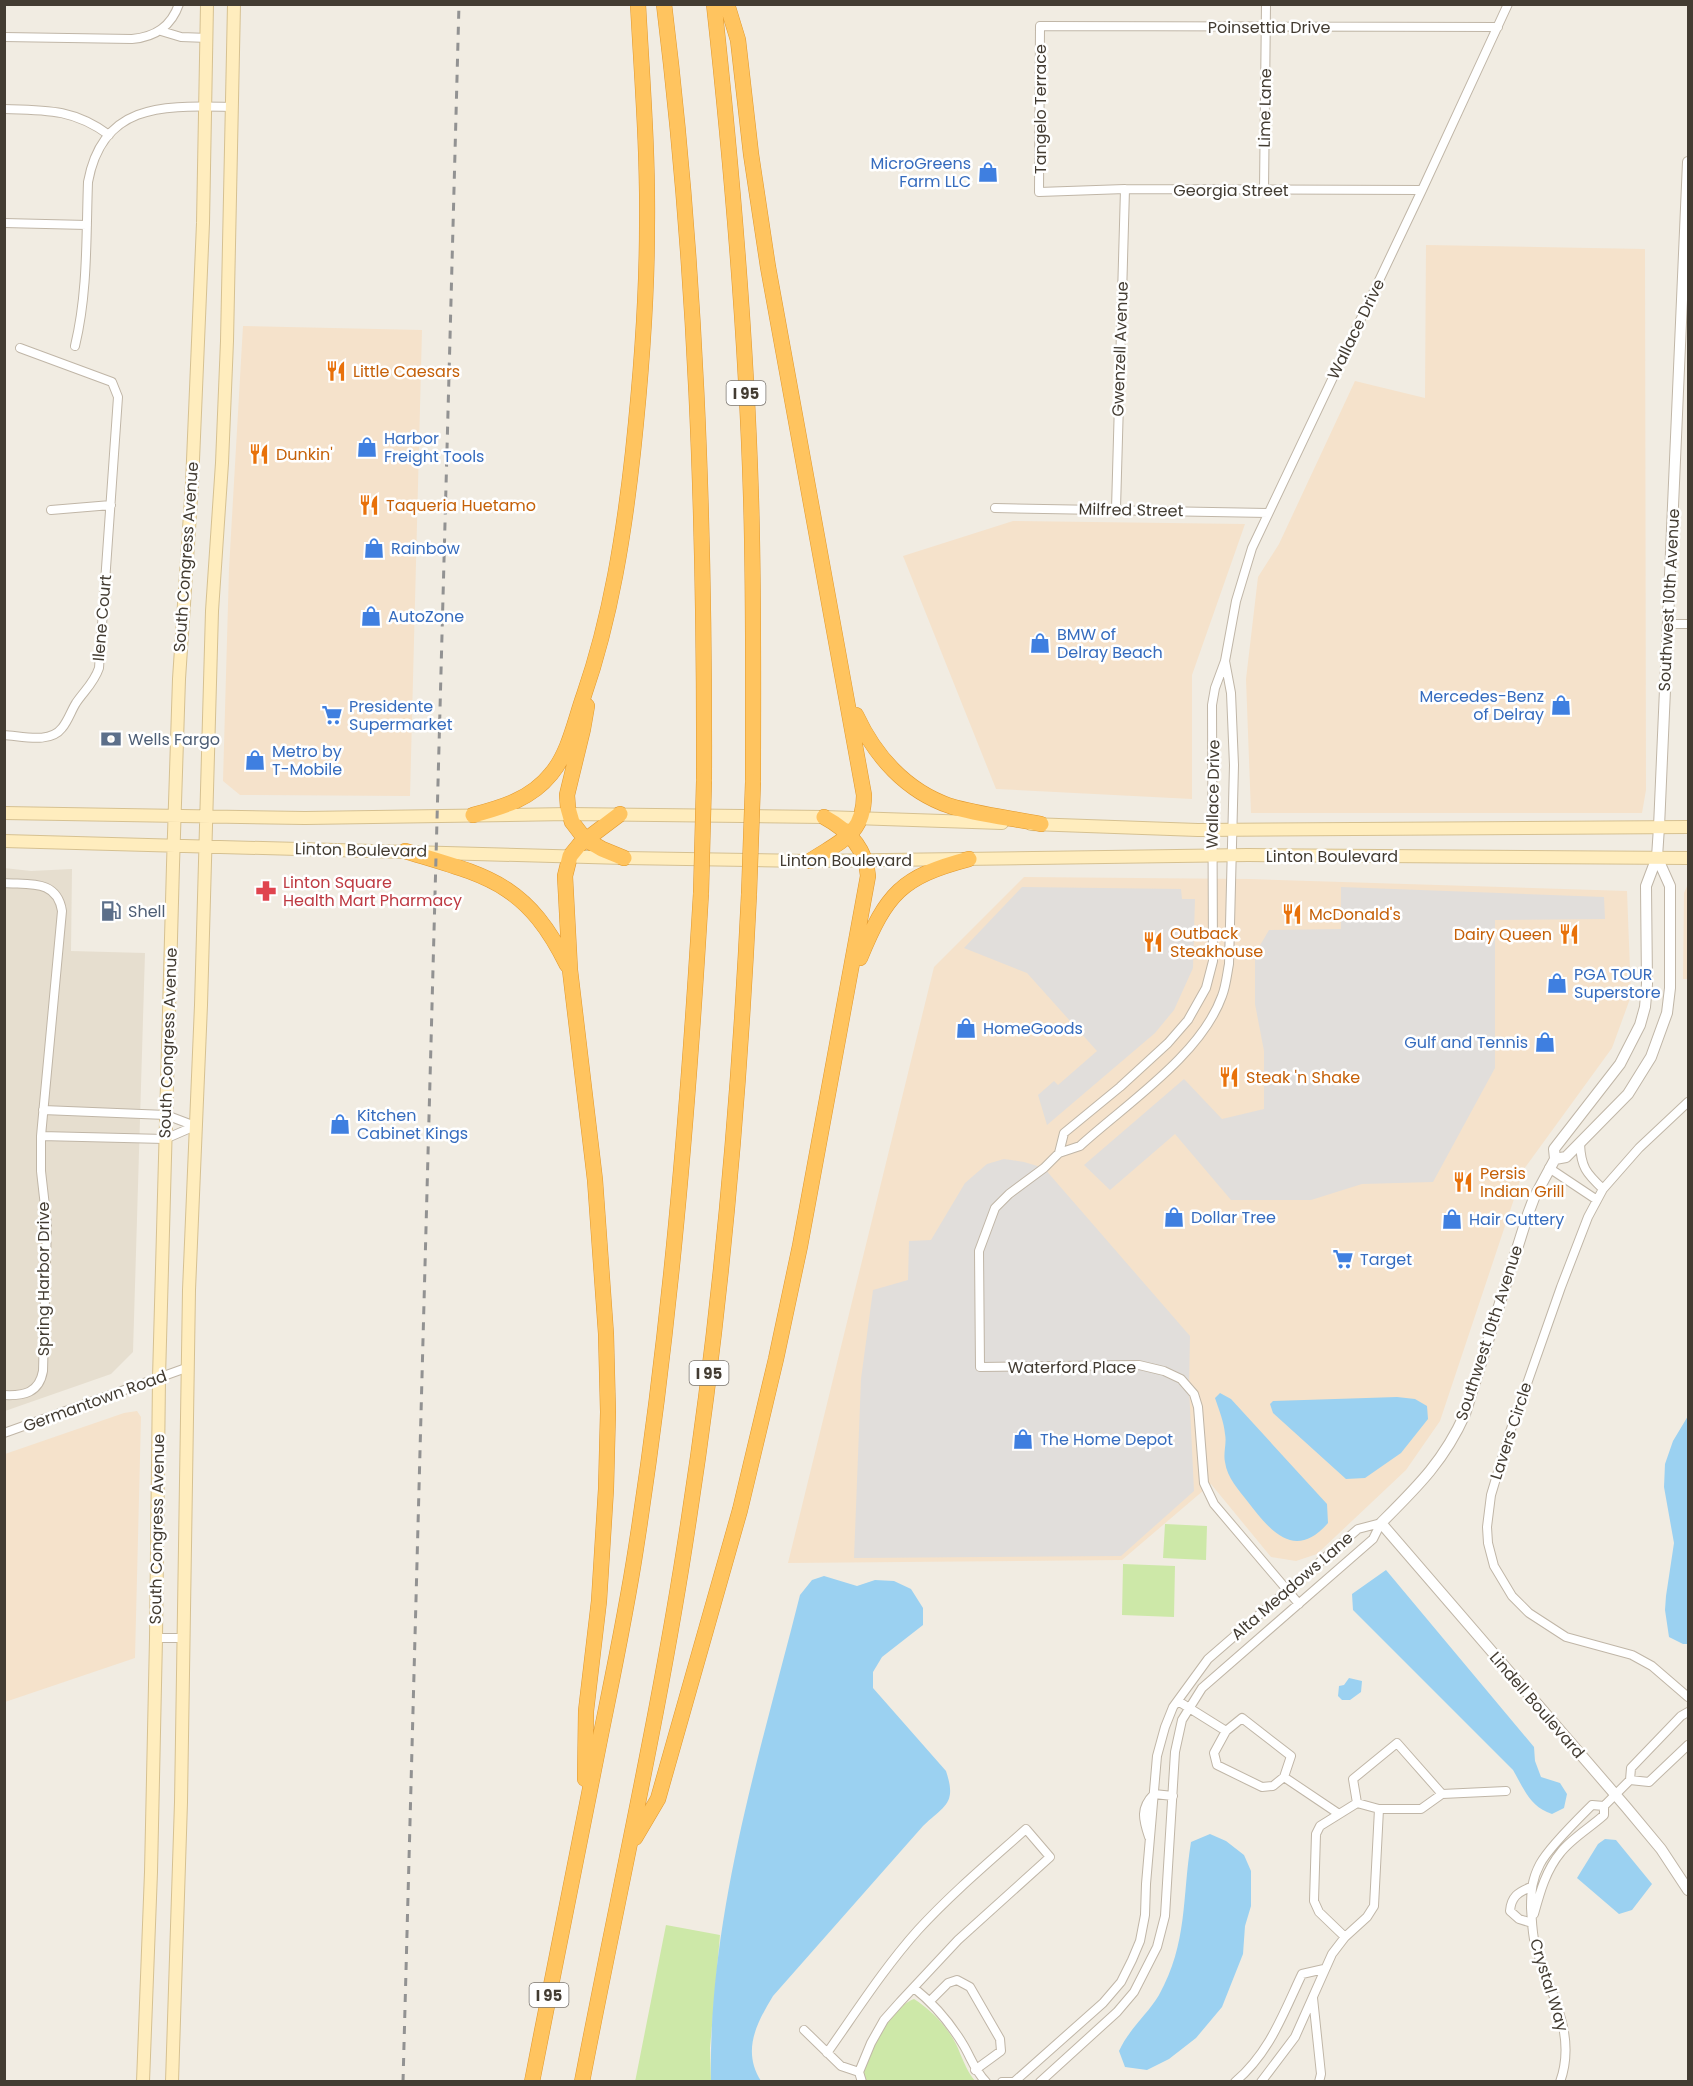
<svg xmlns="http://www.w3.org/2000/svg" width="1693" height="2086" font-family="Poppins,sans-serif">
<style>
.residential{fill:#e6decf}
.commercial{fill:#f5e2cb}
.green{fill:#cde8a8}
.parking{fill:#e1dedb}
.water{fill:#9bd1f1}
.lines{fill:none;stroke-linecap:round;stroke-linejoin:round}
.minor-casing{stroke:#c0b6a7;stroke-width:10}
.tertiary-casing{stroke:#c0b6a7;stroke-width:12}
.secondary-casing{stroke:#d6c191;stroke-width:14}
.motorway-casing{stroke:#e1982c;stroke-width:16}
.minor{stroke:#fff;stroke-width:8}
.tertiary{stroke:#fff;stroke-width:10}
.secondary{stroke:#ffedbe;stroke-width:12}
.motorway{stroke:#ffc45f;stroke-width:15}
.rail{stroke:#929292;stroke-width:3;stroke-dasharray:8 8;stroke-linecap:butt}
.motorway-bridge-casing{stroke:#e1982c;stroke-width:16;stroke-linecap:butt}
.motorway-bridge{stroke:#ffc45f;stroke-width:15}
.labels{text-anchor:middle;dominant-baseline:central;stroke-width:5;stroke-linejoin:round;paint-order:stroke}
.shield{fill:#fff;stroke:#7b7670;stroke-width:1.5}
.shield-label{font-size:15px;font-weight:bold;fill:#433c32}
.street-label{font-size:16px;fill:#433c32;stroke:#fff}
.shop-label{font-size:16px;fill:#366cbe;stroke:#fff;text-anchor:start}
.food-label{font-size:16px;fill:#c56008;stroke:#fff;text-anchor:start}
.service-label{font-size:16px;fill:#4e5e75;stroke:#fff;text-anchor:start}
.health-label{font-size:16px;fill:#be3a42;stroke:#fff;text-anchor:start}
</style>
<rect width="100%" height="100%" fill="#f1ece2"/>
<path class="residential" d="M 4,868 L 31,871 L 72,869 L 71,951 L 145,953 L 133,1352 L 111,1374 L 5,1411 Z"/>
<path class="commercial" d="M 1426,245 L 1645,249 L 1646,790 L 1642,813 L 1251,813 L 1246,679 L 1258,577 L 1279,544 L 1355,381 L 1425,398 Z
M 243,326 L 422,330 L 410,796 L 240,795 L 223,781 L 229,569 Z
M 1013,521 L 1245,524 L 1192,675 L 1192,799 L 996,789 L 903,556 Z
M 1024,877 L 1250,879 L 1627,891 L 1631,996 L 1612,1048 L 1524,1169 L 1440,1421 L 1406,1470 L 1317,1554 L 1296,1561 L 1271,1557 L 1211,1484 L 1122,1560 L 788,1563 L 934,967 Z
M 1688,884 L 1688,979 L 1683,979 L 1684,893 Z
M 137,1411 L 141,1417 L 135,1658 L 5,1702 L 5,1454 L 124,1413 Z"/>
<path class="green" d="M 1165,1524 L 1207,1526 L 1206,1560 L 1163,1558 Z
M 1123,1564 L 1175,1566 L 1174,1617 L 1122,1615 Z
M 666,1925 L 720,1935 L 710,2048 L 711,2081 L 635,2082 Z
M 914,1999 C 930,2009 947,2026 956,2044 C 962,2057 966,2070 975,2081 L 866,2081 C 866,2081 863,2073 863,2072 C 864,2052 895,2005 914,1999 Z"/>
<path class="parking" d="M 1022,887 L 1181,889 L 1182,899 L 1195,899 L 1193,968 L 1174,1010 L 1155,1033 L 1047,1125 L 1038,1095 L 1054,1081 L 1058,1085 L 1097,1051 L 1027,973 L 964,948 Z
M 1341,887 L 1604,897 L 1605,919 L 1495,920 L 1495,1068 L 1433,1182 L 1362,1184 L 1311,1200 L 1231,1200 L 1175,1134 L 1110,1190 L 1084,1165 L 1184,1079 L 1222,1119 L 1264,1109 L 1264,1051 L 1255,1004 L 1255,954 L 1269,930 L 1341,929 Z
M 1004,1159 L 1024,1162 L 1044,1168 L 1190,1336 L 1189,1387 L 1194,1491 L 1121,1556 L 854,1558 L 861,1379 L 873,1290 L 908,1280 L 909,1241 L 931,1240 L 965,1183 L 987,1164 Z"/>
<path class="water" d="M 1220,1393 L 1231,1399 L 1327,1504 L 1328,1523 C 1295,1561 1270,1531 1248,1502 C 1239,1490 1227,1478 1225,1462 C 1223,1453 1227,1443 1225,1434 C 1224,1422 1219,1410 1215,1398 Z
M 1397,1397 L 1415,1399 L 1427,1406 L 1428,1419 L 1401,1453 L 1365,1478 L 1346,1479 L 1273,1413 L 1270,1404 L 1273,1401 Z
M 1688,1416 L 1688,1644 L 1683,1644 L 1669,1637 L 1665,1610 L 1666,1596 L 1674,1543 L 1664,1487 L 1665,1464 L 1673,1441 Z
M 1386,1570 L 1534,1747 L 1535,1761 L 1541,1777 L 1560,1783 L 1567,1794 L 1564,1808 L 1552,1814 C 1530,1807 1524,1789 1513,1770 L 1353,1610 L 1352,1594 Z
M 824,1576 L 857,1586 L 875,1580 L 894,1581 L 911,1589 L 923,1608 L 923,1625 L 882,1657 L 873,1672 L 873,1688 L 946,1771 C 957,1804 945,1805 923,1826 L 773,1996 C 756,2024 742,2051 761,2081 L 711,2081 C 708,1916 760,1754 800,1595 L 812,1580 Z
M 1349,1678 L 1362,1681 L 1361,1692 L 1350,1700 L 1342,1700 L 1338,1696 L 1339,1686 L 1344,1685 Z
M 1210,1834 L 1226,1841 L 1244,1855 L 1251,1871 L 1251,1906 L 1245,1926 L 1243,1954 L 1222,2007 L 1196,2038 L 1169,2059 L 1147,2070 L 1125,2067 L 1119,2051 C 1129,2029 1147,2015 1159,1995 C 1188,1943 1182,1897 1191,1842 Z
M 1605,1839 L 1616,1840 L 1652,1884 L 1632,1910 L 1619,1914 L 1577,1878 L 1598,1844 Z"/>
<g class="lines">
<g class="minor-casing">
<path id="minor" d="M 161,31 L 181,37 L 208,38
M 4,37 L 132,39 C 155,37 171,27 179,4
M 4,109 C 46,110 74,109 109,135
M 1264,190 L 1266,4
M 1422,190 L 1125,189 L 1039,192 L 1040,26 L 1498,27
M 4,223 L 87,225
M 75,346 C 88,292 86,237 88,182 C 103,100 168,106 233,107
M 995,508 L 1268,513
M 1116,509 L 1125,189
M 51,510 L 111,505
M 1668,624 L 1688,624
M 1225,661 L 1231,693 L 1234,765 L 1229,964 C 1227,974 1226,986 1222,996 C 1201,1055 1126,1104 1080,1146 L 1059,1153 L 1044,1168 L 1009,1194 L 995,1208 L 979,1251 L 980,1367 L 1139,1365 L 1164,1371 L 1181,1379 L 1194,1394 L 1198,1407 L 1204,1483 L 1214,1504 L 1299,1604
M 4,735 C 22,736 50,744 62,728 C 68,721 71,711 76,703 C 84,691 94,683 99,668 L 118,397 L 112,382 L 20,348
M 4,883 C 29,885 57,879 62,911 L 41,1136 L 41,1171 L 47,1224 L 43,1371 C 39,1393 24,1396 4,1395
M 1688,1102 L 1639,1148 L 1603,1189 L 1588,1217 L 1561,1287 L 1510,1432 L 1491,1495 L 1487,1527 L 1488,1543 L 1494,1566 L 1512,1596 L 1529,1613 L 1566,1637 L 1632,1655 L 1652,1666 L 1688,1697
M 43,1110 L 166,1115 L 195,1126
M 41,1136 L 165,1139 L 195,1126
M 1580,1144 C 1581,1167 1586,1173 1603,1189
M 1059,1153 L 1064,1133 L 1120,1087 L 1168,1043 L 1188,1020 L 1206,988 L 1213,961 L 1212,705 L 1215,688 L 1225,661 L 1236,601 L 1252,548 L 1422,190 L 1508,4
M 1549,1168 L 1597,1200
M 4,1433 L 186,1368
M 156,1638 L 182,1638
M 1178,1701 L 1226,1731
M 1284,1777 L 1291,1756 L 1242,1718 L 1226,1731 L 1214,1753 L 1217,1765 L 1262,1787 L 1273,1786 L 1284,1777 L 1339,1814
M 1630,1780 L 1649,1782 L 1688,1745
M 1154,1794 L 1173,1796
M 1442,1794 L 1506,1791
M 1149,1837 C 1143,1819 1140,1808 1154,1794
M 1531,1887 C 1518,1892 1511,1897 1510,1911 L 1519,1919 L 1532,1923
M 1534,1914 C 1540,1892 1546,1870 1561,1852 C 1572,1838 1591,1827 1604,1815 L 1604,1806
M 1345,1937 L 1319,1912 L 1314,1901 L 1316,1834 L 1320,1826 L 1357,1803 L 1379,1809 L 1421,1809 L 1442,1794 L 1397,1743 L 1353,1779 L 1357,1803
M 914,1988 C 934,2004 951,2024 964,2046 C 972,2060 974,2069 986,2082
M 1313,1998 L 1321,2074 L 1319,2082
M 930,2001 L 948,1983 L 957,1980 L 970,1987 L 1000,2039 L 1001,2051 L 975,2070
M 804,2030 L 841,2066 L 859,2072
M 827,2053 C 856,2012 884,1968 918,1930 C 951,1894 989,1862 1026,1829 L 1050,1857 L 958,1940 L 900,2002 L 884,2020 L 871,2043 L 859,2072 L 862,2082
M 1002,2082 L 1014,2082
M 1014,2082 L 1103,2003 L 1121,1982 L 1132,1960 L 1140,1941 L 1145,1915 L 1146,1884 L 1157,1756 L 1165,1727 L 1173,1707 L 1208,1659 L 1358,1529 L 1381,1523
M 1040,2082 L 1117,2012 L 1134,1992 L 1157,1947 L 1165,1916 L 1175,1752 L 1182,1720 L 1202,1688 L 1373,1539 L 1381,1523
M 1235,2082 C 1270,2052 1283,2014 1302,1974 L 1324,1969
M 1261,2082 L 1295,2037 L 1332,1954 L 1345,1937 L 1367,1917 L 1374,1906 L 1379,1809
M 1560,2082 C 1578,2032 1548,1991 1535,1944 C 1532,1932 1532,1920 1531,1908 C 1531,1891 1532,1879 1540,1864 C 1549,1847 1578,1819 1592,1805 L 1604,1806 L 1630,1780 L 1631,1768 L 1681,1716 L 1688,1712"/>
</g>
<g class="tertiary-casing">
<path id="tertiary" d="M 1688,162 L 1659,827 L 1657,857 L 1646,886 L 1647,984 L 1645,1007 L 1640,1025 L 1620,1064 L 1554,1149 L 1555,1159 L 1534,1198 L 1528,1214 L 1465,1414 C 1444,1461 1417,1487 1381,1523 L 1626,1807 L 1661,1849 L 1688,1890
M 1555,1159 L 1566,1157 L 1628,1094 L 1651,1057 L 1667,1013 L 1670,988 L 1670,886 L 1657,857"/>
</g>
<g class="secondary-casing">
<path id="secondary" d="M 4,813 L 305,818 L 569,814 L 824,817 L 1002,823
M 1031,824 L 1198,830 L 1688,827
M 4,841 L 624,858 L 810,861 L 1248,855 L 1688,858
M 143,2082 L 151,1872 L 156,1638 L 159,1378 L 173,865 L 179,679 L 192,484 L 203,223 L 207,4
M 172,2082 L 181,1802 L 189,1290 L 201,1005 L 212,611 L 222,463 L 227,341 L 234,4"/>
</g>
<g class="motorway-casing">
<path id="motorway" d="M 664,4 C 696,263 705,521 704,781
M 714,4 C 732,168 746,332 751,497 C 754,592 753,687 753,782
M 727,4 L 738,40 L 751,154 L 768,267 L 864,795 C 864,835 840,841 810,861
M 587,706 L 583,729 L 567,795 L 568,808 L 572,822 L 585,839 L 602,849 L 624,858
M 856,715 C 875,756 906,791 950,806 C 979,815 1012,818 1041,824
M 473,815 C 503,807 531,799 551,774 C 569,753 575,720 584,695 C 611,617 624,534 633,452 C 641,377 647,301 647,226 C 648,152 642,78 638,4
M 405,851 C 487,876 526,882 567,965
M 860,958 C 887,893 901,877 969,859
M 585,1779 L 586,1711 L 599,1601 L 606,1489 L 608,1412 L 606,1334 L 595,1180 L 570,970 L 565,876 L 570,856 L 579,845 L 620,814
M 635,1838 L 658,1799 L 740,1510 L 776,1359 L 800,1246 L 868,876 C 866,848 848,830 824,817
M 532,2082 C 554,1969 577,1856 599,1744 C 612,1679 626,1614 636,1548 C 670,1329 688,1114 701,893
M 582,2082 C 618,1894 661,1707 689,1518 C 721,1311 739,1103 749,894"/>
</g>
<use href="#minor" class="minor"/>
<use href="#tertiary" class="tertiary"/>
<use href="#secondary" class="secondary"/>
<use href="#motorway" class="motorway"/>
<path class="rail" d="M 403,2082 L 459,4"/>
<g class="motorway-bridge-casing">
<path id="motorway-bridge" d="M 701,893 L 704,781
M 749,894 L 753,782"/>
</g>
<use href="#motorway-bridge" class="motorway-bridge"/>
</g>
<defs>
<g id="shop-bare" transform="scale(1.62)"><path d="M-5-2.5h2.3a2.7 3.5 0 0 1 5.4 0H5L5.5 6h-11ZM-1.5-2.5h3a1.5 2.3 0 0 0-3 0Z" fill="#3f7fe0" stroke="#fff" stroke-width="2.5" paint-order="stroke"/></g>
<g id="restaurant-bare" transform="scale(1.62)"><path d="M-5-6h1v4h1v-4h1v4h1v-4h1v5L-1.5 .5V6h-2V.5L-5-1ZM5-6V6H3V1.5H1.5Q1.5-4 5-6Z" fill="#e8710a" stroke="#fff" stroke-width="2.5" paint-order="stroke"/></g>
<g id="supermarket-bare" transform="scale(1.62)"><path d="M-6-5.5h2.5l.6 2H6L4.5 2H-2.5L-4.4-4H-6ZM-1.5 3.2a1.3 1.3 0 1 0 .1 0ZM3 3.2a1.3 1.3 0 1 0 .1 0Z" fill="#3f7fe0" stroke="#fff" stroke-width="2.5" paint-order="stroke"/></g>
<g id="bank-bare" transform="scale(1.62)"><path d="M-6-4H6V4H-6ZM0-2.3a2.3 2.3 0 1 0 0 4.6a2.3 2.3 0 1 0 0-4.6Z" fill="#5c6f8a" stroke="#fff" stroke-width="2.5" paint-order="stroke"/></g>
<g id="pharmacy-bare" transform="scale(1.62)"><path d="M-2-6h4v4h4v4h-4v4h-4v-4h-4v-4h4Z" fill="#e0444e" stroke="#fff" stroke-width="2.5" paint-order="stroke"/></g>
<g id="fuel-bare" transform="scale(1.62)"><path d="M-5.5-6h7V0h2V4h1.3V-2.5L3-4.5l.8-.8L6-3V5H2.5V1h-1V6h-7ZM-4.2-4.7v3.2H.2V-4.7Z" fill="#5c6f8a" stroke="#fff" stroke-width="2.5" paint-order="stroke"/></g>
</defs>
<g fill-rule="evenodd">
<use href="#shop-bare" x="988" y="172"/>
<use href="#restaurant-bare" x="336" y="371"/>
<use href="#shop-bare" x="367" y="447"/>
<use href="#restaurant-bare" x="259" y="454"/>
<use href="#restaurant-bare" x="369" y="505"/>
<use href="#shop-bare" x="374" y="548"/>
<use href="#shop-bare" x="371" y="616"/>
<use href="#shop-bare" x="1040" y="643"/>
<use href="#shop-bare" x="1561" y="705"/>
<use href="#supermarket-bare" x="332" y="715"/>
<use href="#bank-bare" x="111" y="739"/>
<use href="#shop-bare" x="255" y="760"/>
<use href="#pharmacy-bare" x="266" y="891"/>
<use href="#fuel-bare" x="111" y="911"/>
<use href="#restaurant-bare" x="1292" y="914"/>
<use href="#restaurant-bare" x="1569" y="934"/>
<use href="#restaurant-bare" x="1153" y="942"/>
<use href="#shop-bare" x="1557" y="983"/>
<use href="#shop-bare" x="966" y="1028"/>
<use href="#shop-bare" x="1545" y="1042"/>
<use href="#restaurant-bare" x="1229" y="1077"/>
<use href="#shop-bare" x="340" y="1124"/>
<use href="#restaurant-bare" x="1463" y="1182"/>
<use href="#shop-bare" x="1174" y="1217"/>
<use href="#shop-bare" x="1452" y="1219"/>
<use href="#supermarket-bare" x="1343" y="1259"/>
<use href="#shop-bare" x="1023" y="1439"/>
</g>
<g class="labels">
<g class="shield">
<rect x="726.5" y="381" width="39" height="24" rx="4.5"/>
<rect x="689.5" y="1361" width="39" height="24" rx="4.5"/>
<rect x="529.5" y="1983" width="39" height="24" rx="4.5"/>
</g>
<g class="shield-label">
<text x="746" y="393">I 95</text>
<text x="709" y="1373">I 95</text>
<text x="549" y="1995">I 95</text>
</g>
<g class="street-label">
<text x="1269" y="27">Poinsettia Drive</text>
<text transform="translate(1265 108) rotate(-89)">Lime Lane</text>
<text transform="translate(1040 109) rotate(-90)">Tangelo Terrace</text>
<text x="1231" y="190">Georgia Street</text>
<text transform="translate(1356 329) rotate(-64)">Wallace Drive</text>
<text transform="translate(1120 349) rotate(-88)">Gwenzell Avenue</text>
<text transform="translate(1131 510) rotate(1)">Milfred Street</text>
<text transform="translate(186 557) rotate(-86)">South Congress Avenue</text>
<text transform="translate(1669 600) rotate(-87)">Southwest 10th Avenue</text>
<text transform="translate(102 618) rotate(-85)">Ilene Court</text>
<text transform="translate(1213 794) rotate(-89)">Wallace Drive</text>
<text transform="translate(361 850) rotate(1)">Linton Boulevard</text>
<text x="1332" y="856">Linton Boulevard</text>
<text x="846" y="860">Linton Boulevard</text>
<text transform="translate(168 1043) rotate(-88)">South Congress Avenue</text>
<text transform="translate(43 1279) rotate(-90)">Spring Harbor Drive</text>
<text transform="translate(1489 1333) rotate(-72)">Southwest 10th Avenue</text>
<text x="1072" y="1367">Waterford Place</text>
<text transform="translate(95 1401) rotate(-20)">Germantown Road</text>
<text transform="translate(1511 1431) rotate(-72)">Lavers Circle</text>
<text transform="translate(157 1529) rotate(-89)">South Congress Avenue</text>
<text transform="translate(1292 1586) rotate(-41)">Alta Meadows Lane</text>
<text transform="translate(1537 1705) rotate(49)">Lindell Boulevard</text>
<text transform="translate(1549 1985) rotate(73)">Crystal Way</text>
</g>
<g class="shop-label">
<text x="971" y="163" text-anchor="end">MicroGreens<tspan x="971" dy="18">Farm LLC</tspan></text>
<text x="384" y="438">Harbor<tspan x="384" dy="18">Freight Tools</tspan></text>
<text x="391" y="548">Rainbow</text>
<text x="388" y="616">AutoZone</text>
<text x="1057" y="634">BMW of<tspan x="1057" dy="18">Delray Beach</tspan></text>
<text x="1544" y="696" text-anchor="end">Mercedes-Benz<tspan x="1544" dy="18">of Delray</tspan></text>
<text x="349" y="706">Presidente<tspan x="349" dy="18">Supermarket</tspan></text>
<text x="272" y="751">Metro by<tspan x="272" dy="18">T-Mobile</tspan></text>
<text x="1574" y="974">PGA TOUR<tspan x="1574" dy="18">Superstore</tspan></text>
<text x="983" y="1028">HomeGoods</text>
<text x="1528" y="1042" text-anchor="end">Gulf and Tennis</text>
<text x="357" y="1115">Kitchen<tspan x="357" dy="18">Cabinet Kings</tspan></text>
<text x="1191" y="1217">Dollar Tree</text>
<text x="1469" y="1219">Hair Cuttery</text>
<text x="1360" y="1259">Target</text>
<text x="1040" y="1439">The Home Depot</text>
</g>
<g class="food-label">
<text x="353" y="371">Little Caesars</text>
<text x="276" y="454">Dunkin'</text>
<text x="386" y="505">Taqueria Huetamo</text>
<text x="1309" y="914">McDonald's</text>
<text x="1170" y="933">Outback<tspan x="1170" dy="18">Steakhouse</tspan></text>
<text x="1552" y="934" text-anchor="end">Dairy Queen</text>
<text x="1246" y="1077">Steak 'n Shake</text>
<text x="1480" y="1173">Persis<tspan x="1480" dy="18">Indian Grill</tspan></text>
</g>
<g class="service-label">
<text x="128" y="739">Wells Fargo</text>
<text x="128" y="911">Shell</text>
</g>
<g class="health-label">
<text x="283" y="882">Linton Square<tspan x="283" dy="18">Health Mart Pharmacy</tspan></text>
</g>
</g>
<rect width="1693" height="2086" fill="none" stroke="#433c32" stroke-width="12"/>
</svg>
